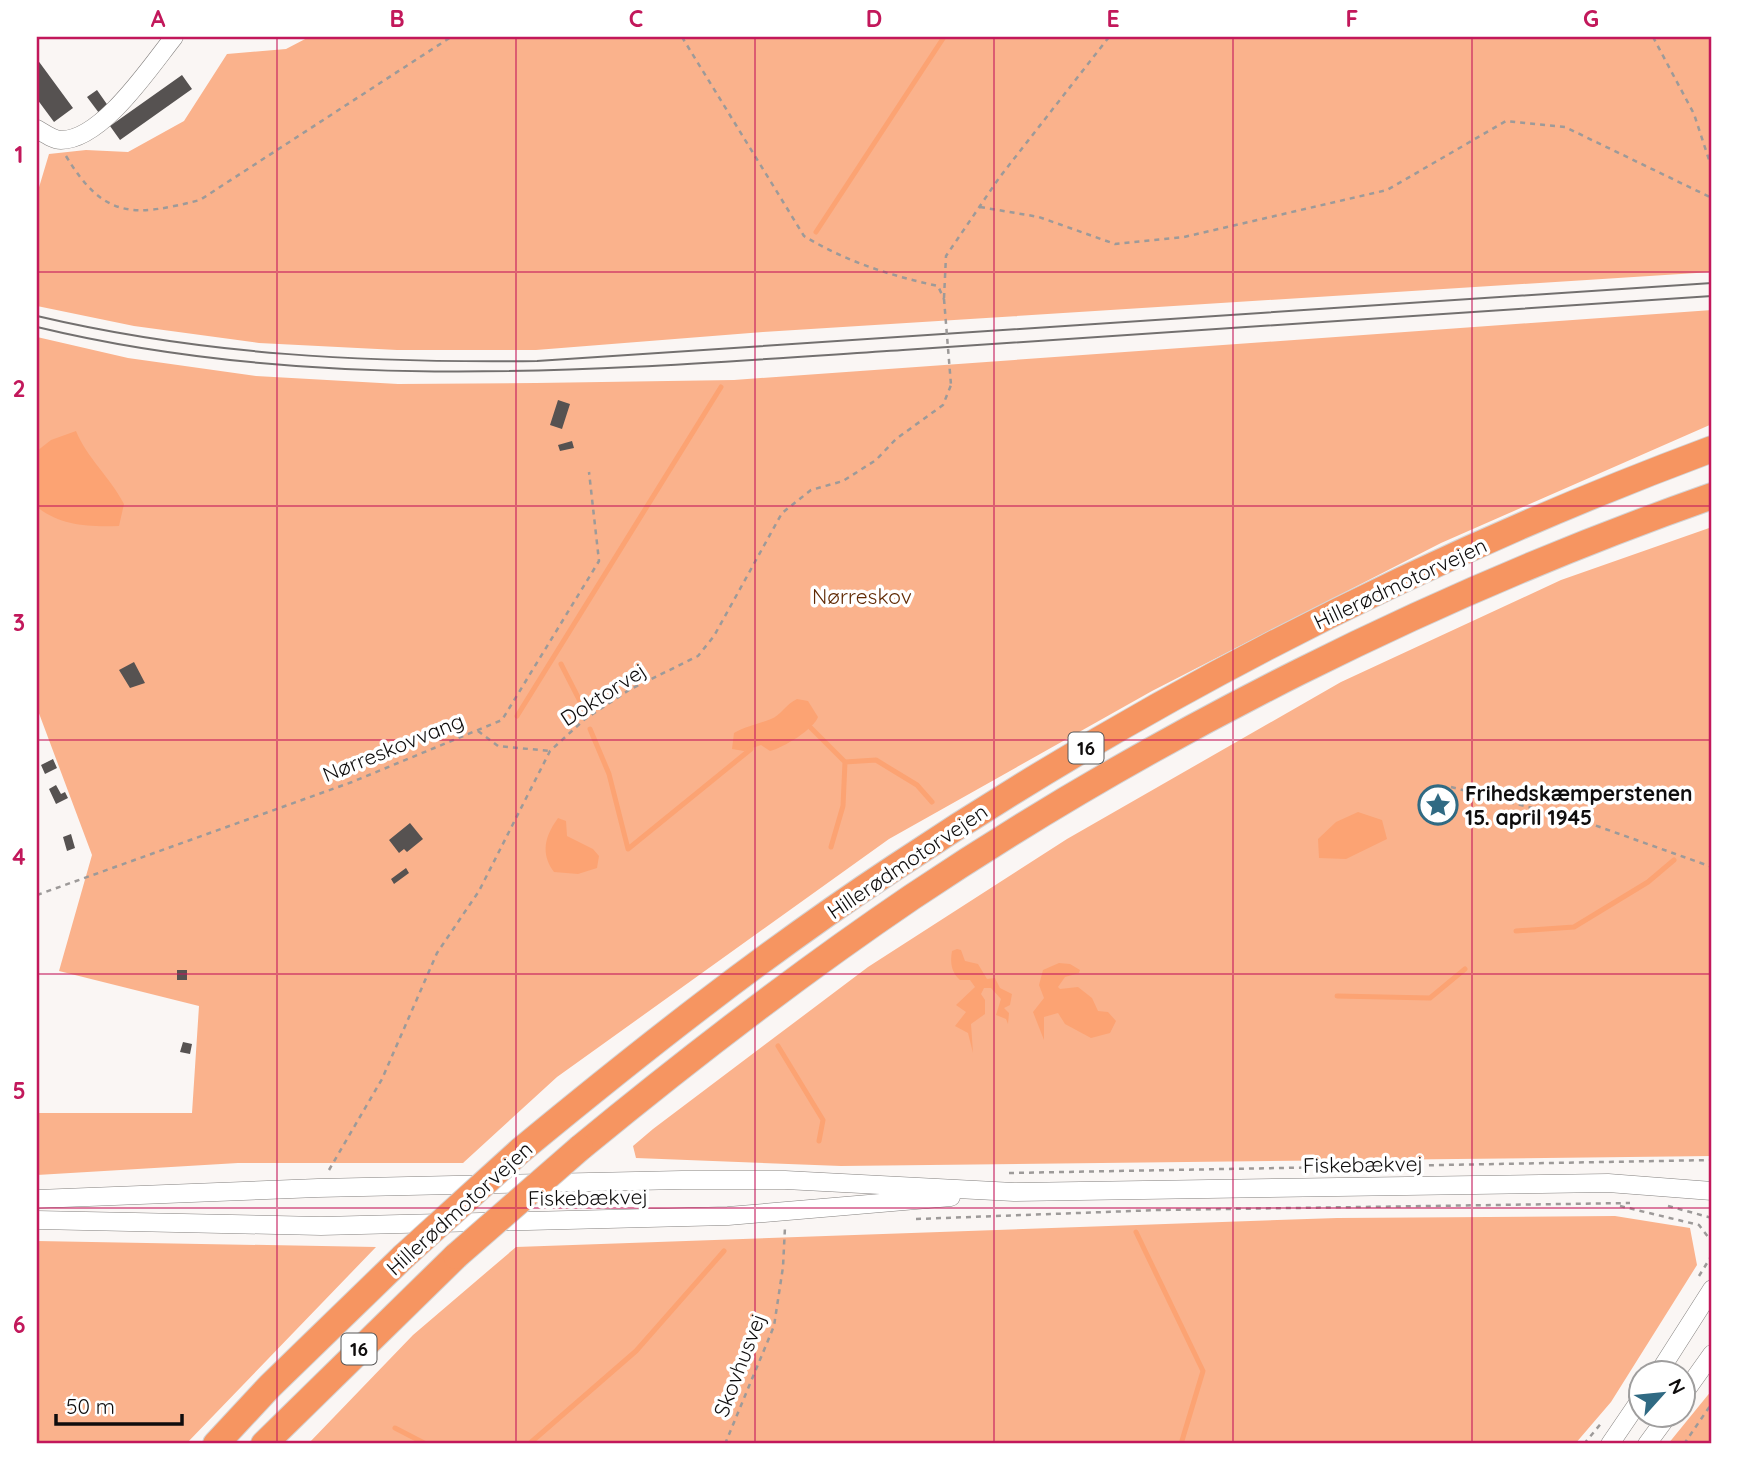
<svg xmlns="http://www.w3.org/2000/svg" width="1749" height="1481" font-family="Quicksand,sans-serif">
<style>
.forest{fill:#fab28c}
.water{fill:#fca373}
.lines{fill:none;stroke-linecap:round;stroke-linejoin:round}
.stream{stroke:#fca373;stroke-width:5}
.building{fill:#565251}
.minor-casing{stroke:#84817f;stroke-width:19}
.highway-casing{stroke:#d4d3d3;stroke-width:28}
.path{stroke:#9d9a99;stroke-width:2.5;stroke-dasharray:5 5;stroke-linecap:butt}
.minor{stroke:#fff;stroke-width:18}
.highway{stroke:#f69561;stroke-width:26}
.tram{stroke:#73706f;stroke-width:2}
.highway-bridge-casing{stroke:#d4d3d3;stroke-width:28;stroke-linecap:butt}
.path-bridge{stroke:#9d9a99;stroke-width:2.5;stroke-dasharray:5 5;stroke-linecap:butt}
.highway-bridge{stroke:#f69561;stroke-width:26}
.grid{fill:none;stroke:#c2185b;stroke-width:2;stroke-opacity:0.55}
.labels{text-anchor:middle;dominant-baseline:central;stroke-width:7;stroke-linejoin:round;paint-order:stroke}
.shield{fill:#fff;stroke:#575656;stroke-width:2}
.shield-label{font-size:19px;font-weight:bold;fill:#0f0d0d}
.street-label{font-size:21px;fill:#0f0d0d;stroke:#fff}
.park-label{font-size:21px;fill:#612a04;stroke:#fff}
.poi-label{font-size:21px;font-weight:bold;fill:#0f0d0d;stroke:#fff;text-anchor:start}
.neatline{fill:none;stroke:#c2185b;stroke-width:2.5}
.grid-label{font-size:23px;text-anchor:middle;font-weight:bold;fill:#c2185b}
</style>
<rect width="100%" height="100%" fill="#faf6f4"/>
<path class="forest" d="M 309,37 L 1712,37 L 1712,272 L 763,332 L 536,350 L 397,350 L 259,343 L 134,326 L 37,306 L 37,194 L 49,154 L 86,150 L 128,152 L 184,121 L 227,54 L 286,49 Z
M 1712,310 L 1712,424 L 1441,543 L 1152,691 L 889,839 L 557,1077 L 463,1163 L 238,1163 L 37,1175 L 37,1113 L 192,1113 L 199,1006 L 59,971 L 92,855 L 37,708 L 37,337 L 128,358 L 256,376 L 398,384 L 536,383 L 734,380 Z
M 1712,527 L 1712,1156 L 841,1166 L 636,1158 L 633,1146 L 653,1129 L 868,967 L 1067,839 L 1341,682 L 1561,580 Z
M 1615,1216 L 1690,1228 L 1697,1265 L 1611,1402 L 1575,1444 L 308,1444 L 413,1335 L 516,1247 L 1337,1218 Z
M 37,1241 L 376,1247 L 186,1444 L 37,1444 Z
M 1712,1390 L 1712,1444 L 1668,1444 Z"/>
<path class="water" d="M 76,431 C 87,458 110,477 124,504 L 119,526 C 89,527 61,526 37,507 L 37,451 L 51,440 Z
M 797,699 L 808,701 L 818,717 C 814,729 783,748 770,751 L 761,745 L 744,751 L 732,749 L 734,733 C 746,726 758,724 771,719 C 780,716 786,704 797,699 Z
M 1358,812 L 1382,820 L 1387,839 L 1346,859 L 1319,858 L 1318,839 L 1336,822 Z
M 558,818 L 566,821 L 567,836 L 593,849 L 599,856 L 597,868 L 578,874 L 554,872 C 540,853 545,836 558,818 Z
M 957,949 L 961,950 L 965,961 L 978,964 L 987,979 L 995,978 L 1000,988 L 1012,994 L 1010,1005 L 1004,1008 L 1009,1013 L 1008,1024 L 1006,1019 L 996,1015 L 1001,999 L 991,988 L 984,988 L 981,994 L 985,1000 L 985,1014 L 971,1024 L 973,1053 L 968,1033 L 955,1026 L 966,1012 L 956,1005 L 975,987 L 970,980 L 960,980 C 951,972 950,962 952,951 Z
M 1059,963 L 1070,964 L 1080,970 L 1079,973 L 1065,977 L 1058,987 L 1060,989 L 1078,987 L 1092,998 L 1098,1011 L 1108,1012 L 1116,1021 L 1110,1033 L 1091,1038 L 1065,1024 L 1058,1013 L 1044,1017 L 1044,1040 L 1033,1012 L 1044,998 L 1039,985 L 1043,970 Z"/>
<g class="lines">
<path class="stream" d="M 816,232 L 944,37
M 561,664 L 584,709
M 517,716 L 721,387
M 811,728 L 845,762 L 843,806 L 831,847
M 590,729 L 609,774 L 628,849 L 751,749
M 845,762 L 876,760 L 917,785 L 932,802
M 1516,931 L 1574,927 L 1648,882 L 1674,860
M 1337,996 L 1430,998 L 1465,969
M 778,1046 L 823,1120 L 819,1141
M 1136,1232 L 1203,1371 L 1181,1444
M 395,1428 L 426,1444
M 529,1444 L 636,1351 L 724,1251"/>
</g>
<path class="building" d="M 37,59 L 73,108 L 54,122 L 37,99 Z
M 182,75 L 192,89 L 120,140 L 110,126 Z
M 97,90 L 111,110 L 102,117 L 87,97 Z
M 558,400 L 570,404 L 562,429 L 550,425 Z
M 572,441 L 574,448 L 560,451 L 558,445 Z
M 134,662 L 145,683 L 130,688 L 119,670 Z
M 53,759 L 57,768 L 45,774 L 41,765 Z
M 56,785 L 61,794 L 65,792 L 68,798 L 56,804 L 49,789 Z
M 410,823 L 423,839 L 407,852 L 404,849 L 399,853 L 389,840 Z
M 71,834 L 75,848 L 67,851 L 63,837 Z
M 406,868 L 409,873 L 394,884 L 391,879 Z
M 177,970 L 187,970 L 187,980 L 177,980 Z
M 183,1042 L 192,1044 L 190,1054 L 180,1052 Z"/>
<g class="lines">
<g class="minor-casing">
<path id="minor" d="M 37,129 C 44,133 53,140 61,140 C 102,140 150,67 174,37
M 37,1199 L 318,1188 L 682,1180 L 785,1180 L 1014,1192 L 1608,1183 L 1712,1191
M 37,1220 L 321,1226 L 728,1216 L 951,1197
M 1659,1372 L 1712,1289
M 1682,1396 L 1712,1354
M 1610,1444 L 1640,1400
M 1647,1444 L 1669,1414"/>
</g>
<g class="highway-casing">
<path id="highway" d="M 580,1148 C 687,1060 797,975 912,897 C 1155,734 1436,593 1712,496
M 521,1150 C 641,1051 764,954 894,868 C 1149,698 1425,556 1712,449
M 216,1444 L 270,1386 L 403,1257
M 264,1444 L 456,1256"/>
</g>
<path class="path" d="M 682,37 L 804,236 C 845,261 891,276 938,286 L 944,299
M 1653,37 L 1694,114 L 1712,169
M 66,156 C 104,219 133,217 200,200 L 451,37
M 980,207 L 1039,217 L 1115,244 L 1184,237 L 1387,190 L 1506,121 L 1565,127 L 1712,198
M 944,298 L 946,256 L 999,178 L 1109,37
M 478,731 L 498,746 L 550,751
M 1451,787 L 1583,821 L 1712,867
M 37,895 L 352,782 L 502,720 L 599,561 L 589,472
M 329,1170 L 382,1079 L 437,953 L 479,891 L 550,751 L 585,719 L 629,690 L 698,656 L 714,636 L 782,513 L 811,490 L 843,481 L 876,460 L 896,439 L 943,405 L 951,385
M 1009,1173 L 1712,1160
M 1620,1206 L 1699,1225 L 1712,1242
M 1668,1206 L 1712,1218
M 916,1219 L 1159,1210 L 1630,1203
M 1699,1276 L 1712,1255
M 1630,1386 L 1642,1368
M 725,1444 L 774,1326 L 783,1267 L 785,1227
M 1584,1444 L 1603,1421
M 1684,1444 L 1712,1403"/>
<use href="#minor" class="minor"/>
<use href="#highway" class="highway"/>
<path class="tram" d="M 37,316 C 202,355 367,363 537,361 L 1712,283
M 37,327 C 322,396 613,369 903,350 C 1173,332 1442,314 1712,296"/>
<g class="highway-bridge-casing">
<path id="highway-bridge" d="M 456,1256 L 580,1148
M 403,1257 L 521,1150"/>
</g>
<path class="path-bridge" d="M 944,299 L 951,385"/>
<use href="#highway-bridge" class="highway-bridge"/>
</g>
<path class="grid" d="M 277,37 L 277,1444M 516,37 L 516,1444M 755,37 L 755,1444M 994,37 L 994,1444M 1233,37 L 1233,1444M 1472,37 L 1472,1444M 37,272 L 1712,272M 37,506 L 1712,506M 37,740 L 1712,740M 37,974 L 1712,974M 37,1208 L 1712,1208"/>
<defs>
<g id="sight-ring" transform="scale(2.0125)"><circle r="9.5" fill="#fff" stroke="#306a83" stroke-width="1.5"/><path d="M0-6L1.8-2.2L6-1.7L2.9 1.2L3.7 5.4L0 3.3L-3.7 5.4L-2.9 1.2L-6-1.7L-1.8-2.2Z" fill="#306a83"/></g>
</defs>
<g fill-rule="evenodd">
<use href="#sight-ring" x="1438" y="805"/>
</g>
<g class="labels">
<g class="shield">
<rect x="1068.5" y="732.5" width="35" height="31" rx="5"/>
<rect x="341.5" y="1333.5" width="35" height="31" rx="5"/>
</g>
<g class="shield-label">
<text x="1086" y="748">16</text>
<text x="359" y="1349">16</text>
</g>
<g class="street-label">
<text transform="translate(1400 583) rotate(-25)">Hillerødmotorvejen</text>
<text transform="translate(603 694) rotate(-33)">Doktorvej</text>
<text transform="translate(393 747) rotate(-22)">Nørreskovvang</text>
<text transform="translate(907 861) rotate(-34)">Hillerødmotorvejen</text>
<text transform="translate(1363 1164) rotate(-1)">Fiskebækvej</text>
<text transform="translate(588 1197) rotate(-1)">Fiskebækvej</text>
<text transform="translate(459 1208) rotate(-42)">Hillerødmotorvejen</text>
<text transform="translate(739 1365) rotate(-69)">Skovhusvej</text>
</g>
<g class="park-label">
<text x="862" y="596">Nørreskov</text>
</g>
<g class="poi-label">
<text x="1465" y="793">Frihedskæmperstenen<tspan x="1465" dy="24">15. april 1945</tspan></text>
</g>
</g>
<rect width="1749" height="1481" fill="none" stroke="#ffffff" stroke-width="77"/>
<g transform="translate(1662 1394) rotate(63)"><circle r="33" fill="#ffffff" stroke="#9f9e9e" stroke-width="2"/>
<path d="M0-5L12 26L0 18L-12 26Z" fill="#306a83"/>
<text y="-10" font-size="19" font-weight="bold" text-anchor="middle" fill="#0f0d0d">N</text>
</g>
<path d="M56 1414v10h126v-10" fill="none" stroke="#0f0d0d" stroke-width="3.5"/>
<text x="66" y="1414" font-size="21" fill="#0f0d0d" stroke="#ffffff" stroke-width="5" paint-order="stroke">50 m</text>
<rect x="38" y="38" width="1672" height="1404" class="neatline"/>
<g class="grid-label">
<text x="158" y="27">A</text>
<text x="397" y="27">B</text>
<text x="636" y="27">C</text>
<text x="874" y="27">D</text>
<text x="1113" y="27">E</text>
<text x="1352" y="27">F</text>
<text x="1591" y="27">G</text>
<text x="19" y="163">1</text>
<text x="19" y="397">2</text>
<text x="19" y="631">3</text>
<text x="19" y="865">4</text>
<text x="19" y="1099">5</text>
<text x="19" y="1333">6</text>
</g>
</svg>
